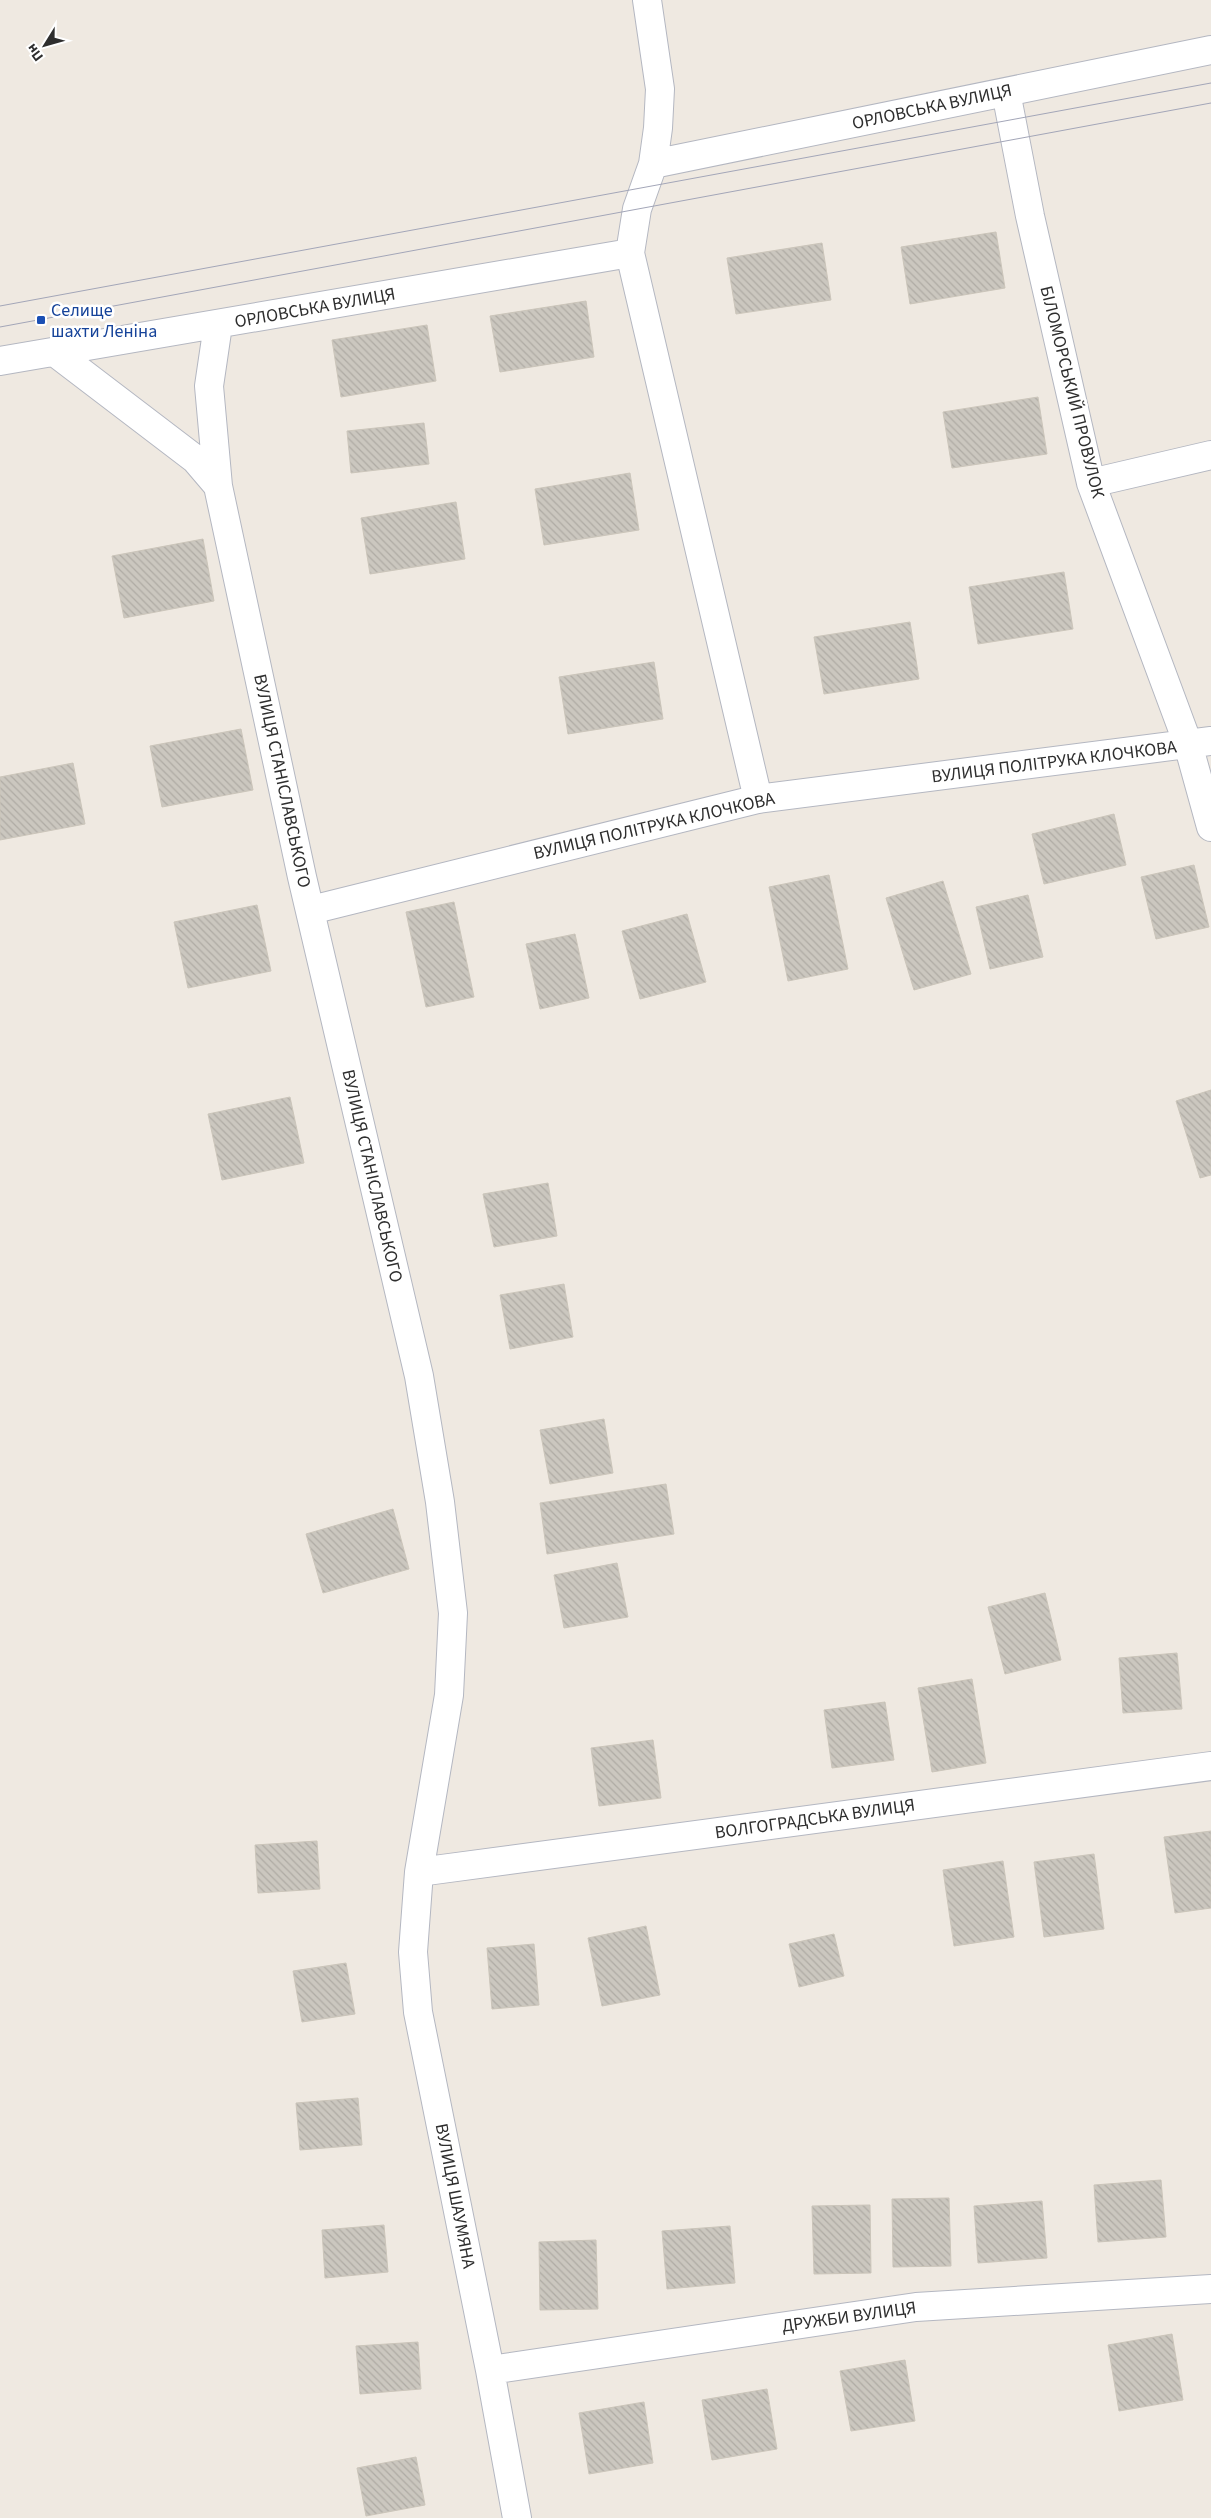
<svg xmlns="http://www.w3.org/2000/svg" width="1211" height="2518" font-family="'Source Sans 3',sans-serif">
<style>
.building{fill:url(#building-back-hatch);stroke:#cbc5ba}
.lines{fill:none;stroke-linecap:round;stroke-linejoin:round}
.minor-casing{stroke:#b4b7c1;stroke-width:30}
.minor{stroke:#fff;stroke-width:28}
.tram{stroke:#a3a6b8;stroke-width:1}
.transit-dot{fill:#1a4fb4;stroke:#fff;stroke-width:2}
.labels{text-anchor:middle;dominant-baseline:central;stroke-width:5;stroke-linejoin:round;paint-order:stroke}
.street-label{font-size:18px;fill:#2e2e2e;stroke:#fff}
.transit-label{font-size:18px;fill:#164399;stroke:#fff;text-anchor:start}
</style>
<defs>
<pattern id="building-back-hatch" width="6" height="6" patternUnits="userSpaceOnUse" patternTransform="scale(1.25)"><rect width="6" height="6" fill="#cbc7bf"/><path d="M-1 5l2 2M0 0l6 6M5-1l2 2" fill="none" stroke="#afaba4"/></pattern>
</defs>
<rect width="100%" height="100%" fill="#efe9e1"/>
<path class="building" d="M 996,232 L 1005,288 L 910,304 L 901,247 Z
M 822,243 L 831,300 L 736,314 L 727,258 Z
M 586,301 L 594,357 L 500,372 L 490,316 Z
M 427,325 L 436,381 L 341,397 L 332,340 Z
M 1038,397 L 1047,454 L 952,468 L 943,412 Z
M 424,423 L 429,464 L 351,473 L 347,431 Z
M 630,473 L 639,530 L 544,545 L 535,489 Z
M 456,502 L 465,559 L 370,574 L 361,518 Z
M 203,539 L 214,601 L 124,618 L 112,556 Z
M 1064,572 L 1073,629 L 978,644 L 969,587 Z
M 910,622 L 919,679 L 824,694 L 814,637 Z
M 654,662 L 663,719 L 568,734 L 559,677 Z
M 241,729 L 253,790 L 162,807 L 150,746 Z
M 73,763 L 85,824 L 0,840 L 0,777 Z
M 1114,814 L 1126,865 L 1044,884 L 1032,834 Z
M 1194,865 L 1209,927 L 1156,939 L 1141,877 Z
M 829,875 L 848,969 L 788,981 L 769,887 Z
M 943,881 L 971,974 L 914,990 L 886,898 Z
M 1028,895 L 1043,957 L 990,969 L 976,907 Z
M 454,902 L 474,997 L 426,1007 L 406,912 Z
M 257,905 L 271,971 L 188,988 L 174,922 Z
M 687,914 L 706,982 L 640,999 L 622,931 Z
M 575,934 L 589,998 L 540,1009 L 526,944 Z
M 1211,1090 L 1211,1175 L 1200,1178 L 1176,1101 Z
M 290,1097 L 304,1163 L 222,1180 L 208,1114 Z
M 548,1183 L 557,1236 L 494,1247 L 483,1194 Z
M 564,1284 L 573,1337 L 510,1349 L 500,1295 Z
M 604,1419 L 613,1473 L 550,1484 L 540,1430 Z
M 666,1484 L 674,1534 L 547,1554 L 540,1503 Z
M 393,1509 L 409,1569 L 323,1593 L 306,1534 Z
M 617,1563 L 628,1617 L 564,1628 L 554,1575 Z
M 1045,1593 L 1061,1660 L 1005,1674 L 988,1607 Z
M 1177,1653 L 1182,1709 L 1123,1713 L 1119,1658 Z
M 972,1679 L 986,1763 L 932,1772 L 918,1688 Z
M 885,1702 L 894,1760 L 832,1768 L 824,1710 Z
M 653,1740 L 661,1798 L 599,1806 L 591,1748 Z
M 1211,1831 L 1211,1908 L 1175,1913 L 1164,1837 Z
M 317,1841 L 320,1889 L 258,1893 L 255,1845 Z
M 1094,1854 L 1104,1929 L 1044,1937 L 1034,1862 Z
M 1003,1861 L 1014,1937 L 954,1946 L 943,1870 Z
M 646,1926 L 660,1995 L 602,2006 L 588,1938 Z
M 834,1934 L 844,1976 L 799,1987 L 789,1944 Z
M 534,1944 L 539,2005 L 492,2009 L 487,1948 Z
M 346,1963 L 355,2014 L 302,2022 L 293,1971 Z
M 358,2098 L 362,2145 L 300,2150 L 296,2103 Z
M 1161,2180 L 1166,2237 L 1098,2242 L 1094,2185 Z
M 949,2198 L 951,2266 L 893,2267 L 892,2199 Z
M 1042,2201 L 1047,2258 L 978,2263 L 974,2206 Z
M 870,2205 L 871,2273 L 814,2274 L 812,2206 Z
M 384,2225 L 388,2272 L 325,2278 L 322,2230 Z
M 730,2226 L 735,2283 L 667,2289 L 662,2231 Z
M 596,2240 L 598,2309 L 540,2310 L 539,2242 Z
M 1172,2334 L 1183,2400 L 1119,2411 L 1108,2345 Z
M 418,2342 L 421,2389 L 360,2394 L 356,2346 Z
M 905,2360 L 915,2421 L 851,2431 L 840,2371 Z
M 767,2389 L 777,2449 L 712,2460 L 702,2400 Z
M 644,2402 L 653,2463 L 589,2474 L 579,2413 Z
M 416,2457 L 425,2505 L 366,2516 L 357,2468 Z"/>
<g class="lines">
<g class="minor-casing">
<path id="minor" d="M 647,0 L 660,89 L 658,128 L 653,164 L 637,209 L 630,253 L 758,799
M 1006,92 L 1030,216 L 1091,483 L 1188,744 L 1211,827
M 653,164 L 1211,50
M 218,325 L 209,386 L 218,486 L 302,877 L 419,1376 L 440,1502 L 453,1613 L 449,1695 L 419,1872 L 413,1952 L 418,2012 L 490,2370 L 517,2518
M 56,353 L 195,459 L 218,486
M 0,361 L 630,253
M 1091,483 L 1211,455
M 311,910 L 758,799 L 1211,741
M 419,1872 L 1211,1766
M 490,2370 L 916,2307 L 1211,2289"/>
</g>
<use href="#minor" class="minor"/>
<path class="tram" d="M 0,306 L 1211,83
M 0,327 L 1211,103"/>
</g>
<rect class="transit-dot" x="36" y="315" width="10" height="10" rx="2.5"/>
<g class="labels">
<g class="street-label">
<text transform="translate(932 107) rotate(-12)">ОРЛОВСЬКА ВУЛИЦЯ</text>
<text transform="translate(315 308) rotate(-10)">ОРЛОВСЬКА ВУЛИЦЯ</text>
<text transform="translate(1072 392) rotate(76)">БІЛОМОРСЬКИЙ ПРОВУЛОК</text>
<text transform="translate(1054 762) rotate(-7)">ВУЛИЦЯ ПОЛІТРУКА КЛОЧКОВА</text>
<text transform="translate(282 781) rotate(78)">ВУЛИЦЯ СТАНІСЛАВСЬКОГО</text>
<text transform="translate(654 826) rotate(-13)">ВУЛИЦЯ ПОЛІТРУКА КЛОЧКОВА</text>
<text transform="translate(372 1176) rotate(77)">ВУЛИЦЯ СТАНІСЛАВСЬКОГО</text>
<text transform="translate(815 1819) rotate(-8)">ВОЛГОГРАДСЬКА ВУЛИЦЯ</text>
<text transform="translate(455 2196) rotate(79)">ВУЛИЦЯ ШАУМЯНА</text>
<text transform="translate(849 2317) rotate(-8)">ДРУЖБИ ВУЛИЦЯ</text>
</g>
<g class="transit-label">
<text x="51" y="310">Селище<tspan x="51" dy="21">шахти Леніна</tspan></text>
</g>
</g>
<g transform="translate(45 45) rotate(233)" stroke="#ffffff" stroke-width="4" paint-order="stroke">
<path d="M0-4L9 19L0 12L-9 19Z" fill="#2e2e2e"/>
<text y="-8" font-size="14" font-weight="bold" text-anchor="middle" fill="#2e2e2e">Пн</text>
</g>
</svg>
